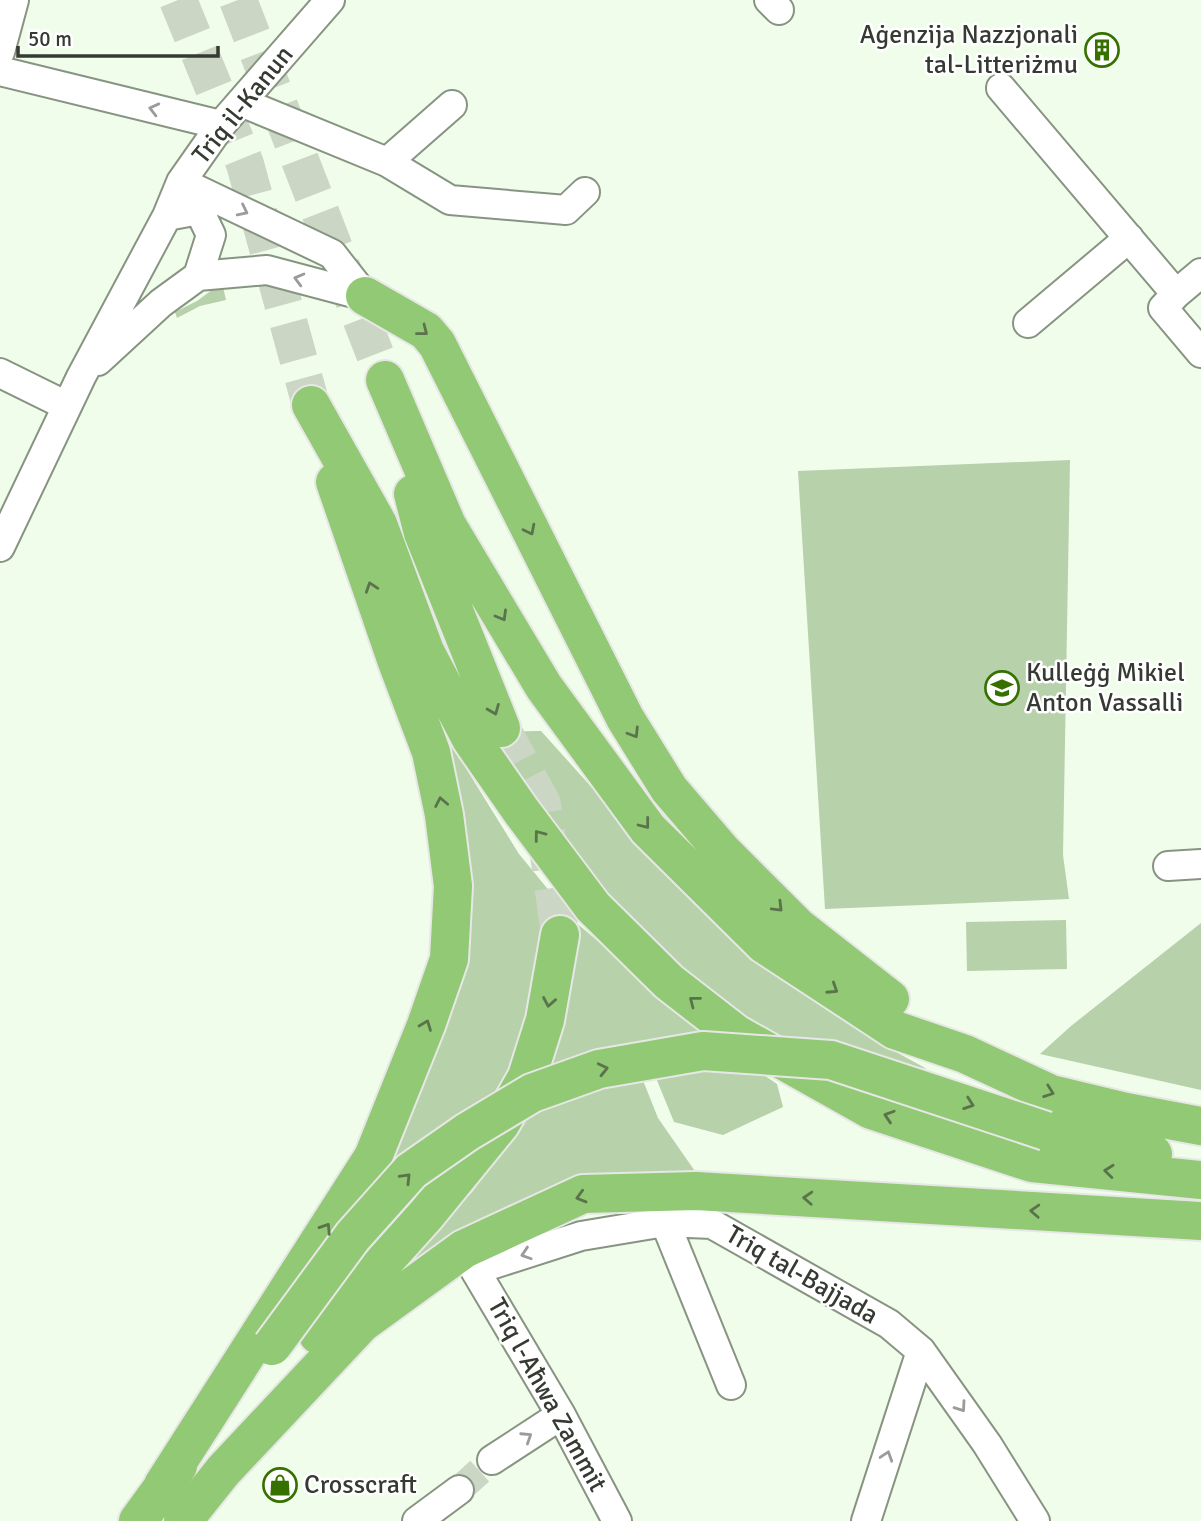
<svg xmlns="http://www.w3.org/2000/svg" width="1201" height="1521" font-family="Signika,sans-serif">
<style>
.green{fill:#b7d1aa}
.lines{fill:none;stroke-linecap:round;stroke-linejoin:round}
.minor-tunnel{stroke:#cbd6c5;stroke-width:28;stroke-dasharray:28 14;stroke-linecap:butt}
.highway-tunnel{stroke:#cbd6c5;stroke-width:38;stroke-dasharray:38 19;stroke-linecap:butt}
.minor-casing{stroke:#889482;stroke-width:32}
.highway-casing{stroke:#e7e7e6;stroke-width:42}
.minor{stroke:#fff;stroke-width:28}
.highway{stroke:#91c974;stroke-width:38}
.highway-bridge-casing{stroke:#e7e7e6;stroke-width:42;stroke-linecap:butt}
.highway-bridge{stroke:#91c974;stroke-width:38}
.oneway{stroke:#9a9c98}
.oneway2{stroke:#5a734c}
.labels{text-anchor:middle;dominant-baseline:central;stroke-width:5;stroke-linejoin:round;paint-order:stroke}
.poi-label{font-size:26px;fill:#353a32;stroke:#fff;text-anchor:start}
.street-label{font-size:26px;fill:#353a32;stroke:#fff}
</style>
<rect width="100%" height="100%" fill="#f0fdea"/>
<path class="green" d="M 216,287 L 223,287 L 226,300 L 200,306 L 177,318 L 175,312 L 197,301 Z
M 1070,460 L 1063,855 L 1069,899 L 825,909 L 798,471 Z
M 421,663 L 467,770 L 519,854 L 574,921 L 654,988 L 712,1032 L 527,1077 L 464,1111 L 387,1171 L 455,983 Z
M 541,731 L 676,881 L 760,961 L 887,1047 L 927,1069 L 766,1033 L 682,973 L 605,898 L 485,732 Z
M 1066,920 L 1067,969 L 967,971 L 966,922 Z
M 1201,923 L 1201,1090 L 1040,1054 L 1071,1026 Z
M 752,1067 L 777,1084 L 783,1107 L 723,1135 L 674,1122 L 654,1073 Z
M 642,1078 L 658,1118 L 699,1177 L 645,1179 L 386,1280 L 473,1191 L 533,1108 L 581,1088 Z"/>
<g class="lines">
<path class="minor-tunnel" d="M 459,1490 L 492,1460"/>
<path class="highway-tunnel" d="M 178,0 L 245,164 L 311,405
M 238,0 L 385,380
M 501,728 L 542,804 L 560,935"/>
<g class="minor-casing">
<path id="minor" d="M 769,0 L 779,10
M 0,52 L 14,0
M 0,71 L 221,125
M 1001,88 L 1176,294
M 241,102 L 387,162 L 450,200 L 566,210 L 585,192
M 387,162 L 452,105
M 181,182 L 332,254 L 365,296
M 1201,273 L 1176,294 L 1163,308 L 1201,353
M 198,276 L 267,270 L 365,296
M 1028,323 L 1129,238
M 98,361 L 161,303 L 198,276 L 211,235 L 199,210 L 167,216
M 0,373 L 67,406
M 0,547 L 81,377 L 167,216 L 181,182 L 221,125 L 330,0
M 1168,866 L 1201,864
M 665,1222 L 731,1385
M 492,1460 L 561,1415
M 417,1521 L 459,1490
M 617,1521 L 561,1415 L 475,1270 L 581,1236 L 665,1222 L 712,1224 L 889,1324 L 921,1351 L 987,1444 L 1035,1521
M 866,1521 L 921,1351"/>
</g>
<g class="highway-casing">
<path id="highway" d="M 365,296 L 426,331 L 437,344 L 625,718 L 669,789 L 723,852 L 798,927 L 890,999
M 385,380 L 447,525 L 544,687 L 648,829 L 764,944 L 895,1030 L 965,1054 L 1051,1094 L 1126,1112 L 1201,1126
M 311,405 L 378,524 L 425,651 L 471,739 L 521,811 L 593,907 L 669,982 L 736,1034 L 871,1110 L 1032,1163 L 1201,1180
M 413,494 L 423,533 L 501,728
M 1046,1131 L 1153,1154
M 318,1335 L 426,1215 L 501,1123 L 527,1077 L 545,1020 L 560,935
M 163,1485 L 373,1157 L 426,1025 L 449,959 L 453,886 L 444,815 L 431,752 L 397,662 L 335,482
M 138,1521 L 178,1466
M 183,1521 L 223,1471 L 362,1323 L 464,1249 L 583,1194 L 696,1191 L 1201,1221"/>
</g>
<use href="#minor" class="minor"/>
<use href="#highway" class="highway"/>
<g class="highway-bridge-casing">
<path id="highway-bridge" d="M 272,1346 L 353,1236 L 411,1171 L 467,1132 L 532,1093 L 599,1069 L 703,1051 L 831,1060 L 1046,1131"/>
</g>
<use href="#highway-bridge" class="highway-bridge"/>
</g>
<defs><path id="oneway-chevron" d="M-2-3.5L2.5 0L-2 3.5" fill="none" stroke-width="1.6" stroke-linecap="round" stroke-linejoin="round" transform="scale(1.75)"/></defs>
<g class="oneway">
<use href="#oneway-chevron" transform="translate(154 109) rotate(-166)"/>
<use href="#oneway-chevron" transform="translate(243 211) rotate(26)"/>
<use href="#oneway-chevron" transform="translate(299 279) rotate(-165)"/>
<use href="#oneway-chevron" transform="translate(526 1254) rotate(162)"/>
<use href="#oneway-chevron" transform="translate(961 1407) rotate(55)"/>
<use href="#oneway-chevron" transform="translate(527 1437) rotate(-33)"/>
<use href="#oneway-chevron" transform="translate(887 1456) rotate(-72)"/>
</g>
<g class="oneway2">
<use href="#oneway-chevron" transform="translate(423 331) rotate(38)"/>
<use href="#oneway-chevron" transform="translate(530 530) rotate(63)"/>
<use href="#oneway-chevron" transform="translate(371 587) rotate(-109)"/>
<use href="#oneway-chevron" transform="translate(502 616) rotate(60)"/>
<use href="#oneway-chevron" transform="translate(494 710) rotate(68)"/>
<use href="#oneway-chevron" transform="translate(634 733) rotate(58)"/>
<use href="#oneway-chevron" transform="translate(441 802) rotate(-101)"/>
<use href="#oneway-chevron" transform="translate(645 824) rotate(52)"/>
<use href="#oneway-chevron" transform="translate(539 835) rotate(-127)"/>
<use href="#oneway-chevron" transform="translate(778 907) rotate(45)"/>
<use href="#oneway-chevron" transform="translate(833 989) rotate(33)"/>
<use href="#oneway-chevron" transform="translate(694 1001) rotate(-142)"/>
<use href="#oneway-chevron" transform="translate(549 1002) rotate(100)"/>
<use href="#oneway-chevron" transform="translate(426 1025) rotate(-69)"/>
<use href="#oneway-chevron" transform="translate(603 1069) rotate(-13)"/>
<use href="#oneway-chevron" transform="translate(1049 1092) rotate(20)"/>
<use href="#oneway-chevron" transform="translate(969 1104) rotate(19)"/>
<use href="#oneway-chevron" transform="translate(889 1116) rotate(-162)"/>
<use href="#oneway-chevron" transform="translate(1109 1171) rotate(-174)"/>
<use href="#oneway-chevron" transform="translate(406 1178) rotate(-46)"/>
<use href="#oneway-chevron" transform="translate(581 1197) rotate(164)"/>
<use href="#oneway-chevron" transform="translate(808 1198) rotate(-177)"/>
<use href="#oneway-chevron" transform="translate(1035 1211) rotate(-177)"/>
<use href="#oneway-chevron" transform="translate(326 1228) rotate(-57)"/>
</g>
<defs>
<g id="building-ring" transform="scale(1.75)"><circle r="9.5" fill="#fff" stroke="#367100" stroke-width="1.5"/><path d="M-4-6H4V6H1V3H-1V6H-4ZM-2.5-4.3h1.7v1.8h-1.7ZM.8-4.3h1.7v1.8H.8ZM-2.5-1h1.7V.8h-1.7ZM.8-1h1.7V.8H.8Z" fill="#367100"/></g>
<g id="school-ring" transform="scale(1.75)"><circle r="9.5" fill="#fff" stroke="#367100" stroke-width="1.5"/><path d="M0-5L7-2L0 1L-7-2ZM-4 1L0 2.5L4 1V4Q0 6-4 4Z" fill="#367100"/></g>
<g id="shop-ring" transform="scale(1.75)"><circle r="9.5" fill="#fff" stroke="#367100" stroke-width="1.5"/><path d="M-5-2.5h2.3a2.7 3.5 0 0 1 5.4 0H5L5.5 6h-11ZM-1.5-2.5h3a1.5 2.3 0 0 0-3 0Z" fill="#367100"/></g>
</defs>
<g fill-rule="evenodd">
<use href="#building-ring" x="1102" y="50"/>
<use href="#school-ring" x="1002" y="688"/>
<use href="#shop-ring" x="280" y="1485"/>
</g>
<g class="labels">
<g class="poi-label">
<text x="1078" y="35" text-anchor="end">Aġenzija Nazzjonali<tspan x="1078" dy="30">tal-Litteriżmu</tspan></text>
<text x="1026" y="673">Kulleġġ Mikiel<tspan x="1026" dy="30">Anton Vassalli</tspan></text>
<text x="304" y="1485">Crosscraft</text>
</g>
<g class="street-label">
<text transform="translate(243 105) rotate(-51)">Triq il-Kanun</text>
<text transform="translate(802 1275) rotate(30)">Triq tal-Bajjada</text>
<text transform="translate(547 1395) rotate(61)">Triq l-Aħwa Zammit</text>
</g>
</g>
<path d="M18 46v10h200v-10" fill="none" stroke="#353a32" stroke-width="3.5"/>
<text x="28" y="46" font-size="21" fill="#353a32" stroke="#ffffff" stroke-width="5" paint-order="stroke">50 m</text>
</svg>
